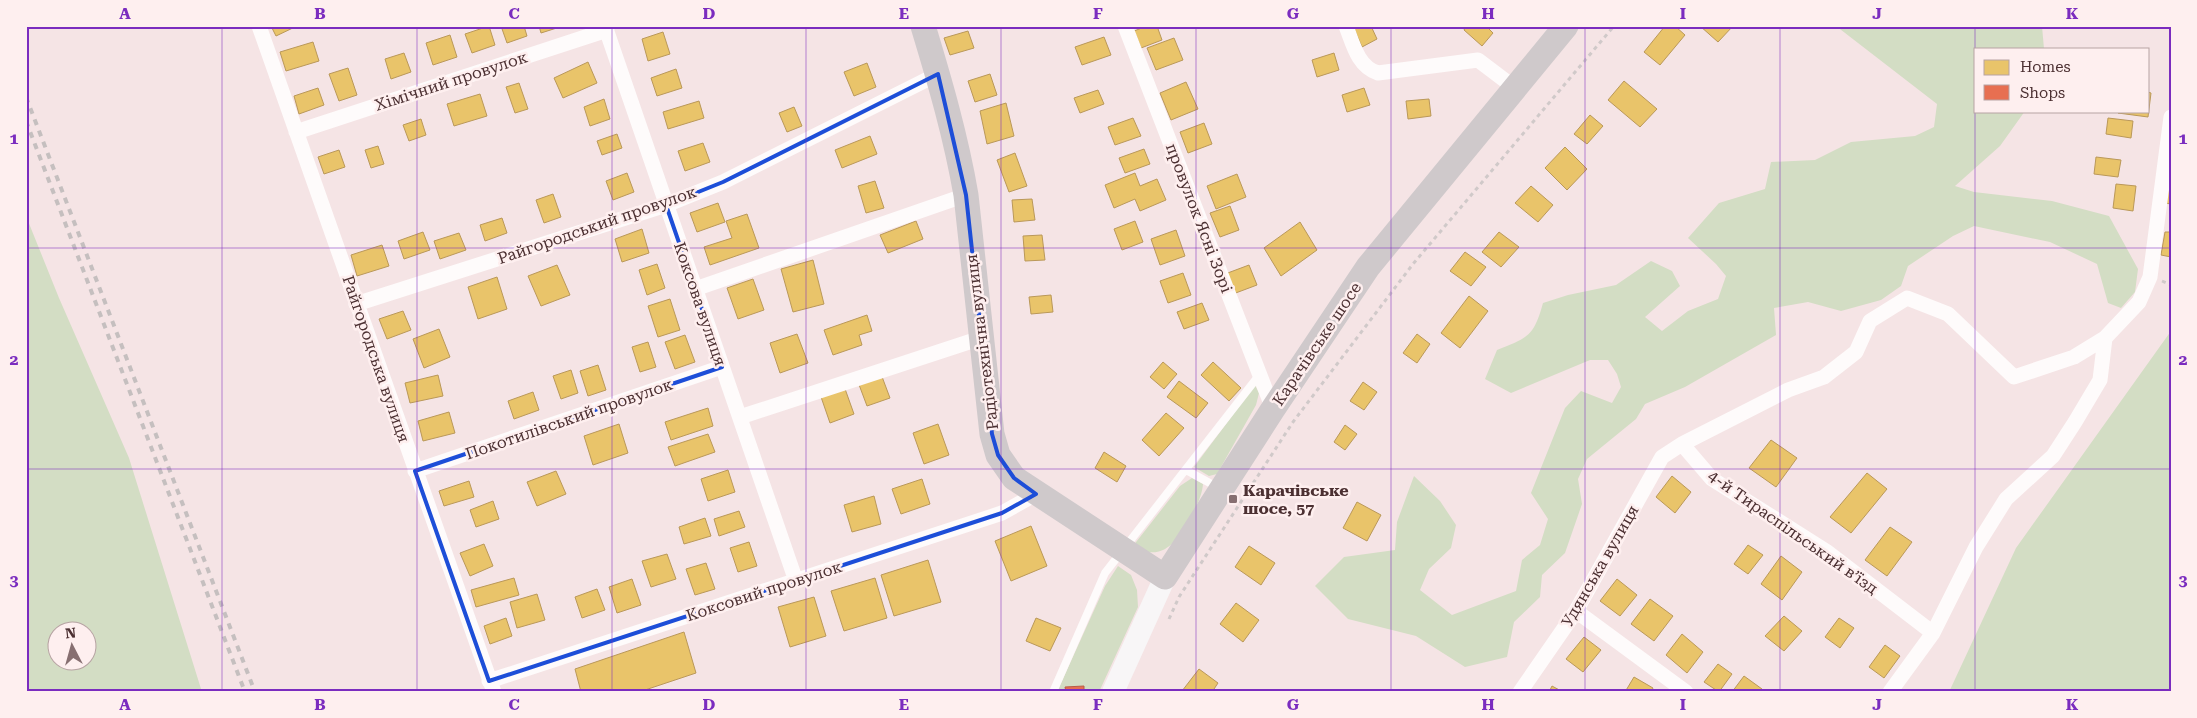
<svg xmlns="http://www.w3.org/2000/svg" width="2197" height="718" font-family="'Roboto Serif',serif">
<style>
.green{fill:#d3ddc4;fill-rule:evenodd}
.homes{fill:#e9c46a;stroke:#ba9859}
.shops{fill:#e76f51;stroke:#b85c48}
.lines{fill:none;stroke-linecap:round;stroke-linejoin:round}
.path{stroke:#d0c9c9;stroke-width:3;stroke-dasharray:4 4;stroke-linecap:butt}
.lane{stroke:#fefbfb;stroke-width:8}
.street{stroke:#fefbfb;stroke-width:15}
.secondary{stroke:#f8f6f7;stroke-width:22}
.primary{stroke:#cfc9cb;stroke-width:25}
.rail{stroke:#c5bfbf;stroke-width:4;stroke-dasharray:6 6;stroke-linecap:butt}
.marked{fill:none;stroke:#1d4ed8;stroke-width:4;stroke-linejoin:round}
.grid{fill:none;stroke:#7b2cbf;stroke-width:1;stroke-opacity:0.55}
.poi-dot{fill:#876f71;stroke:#feefef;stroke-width:2}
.labels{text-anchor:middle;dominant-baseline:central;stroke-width:5;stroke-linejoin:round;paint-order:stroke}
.street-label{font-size:16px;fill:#4c3032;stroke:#feefef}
.poi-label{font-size:16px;font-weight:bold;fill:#4c3032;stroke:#feefef;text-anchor:start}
.neatline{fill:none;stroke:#7b2cbf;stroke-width:2}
.grid-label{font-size:16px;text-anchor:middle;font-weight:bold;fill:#7b2cbf}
</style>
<rect width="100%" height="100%" fill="#f5e4e5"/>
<path class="green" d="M 1836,26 L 2042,26 L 2044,49 L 1976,49 L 1976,111 L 2025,111 L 2000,146 L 1955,186 L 1974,192 L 2052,201 L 2109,216 L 2138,269 L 2135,292 L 2121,308 L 2108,303 L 2097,264 L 2050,242 L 1974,226 L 1953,236 L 1908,266 L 1901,286 L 1881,300 L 1841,311 L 1808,302 L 1774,308 L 1776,335 L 1685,387 L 1645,404 L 1636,419 L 1587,459 L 1578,479 L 1582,504 L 1565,553 L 1542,575 L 1540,597 L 1514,622 L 1507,657 L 1465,667 L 1416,636 L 1348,619 L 1315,586 L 1344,557 L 1395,550 L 1397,522 L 1414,476 L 1440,501 L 1456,525 L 1451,548 L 1429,569 L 1420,590 L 1452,615 L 1516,591 L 1522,560 L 1540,545 L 1548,519 L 1531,493 L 1565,408 L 1581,391 L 1612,403 L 1621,387 L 1617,374 L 1608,360 L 1590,360 L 1511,393 L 1485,379 L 1497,350 C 1528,338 1534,336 1543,303 L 1568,295 L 1616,285 L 1651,261 L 1672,271 L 1680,286 L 1645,317 L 1662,331 L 1688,311 L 1718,299 L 1726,276 L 1716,264 L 1688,238 L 1719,203 L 1765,189 L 1771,162 L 1815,160 L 1851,142 L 1915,136 L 1934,127 L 1937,104 Z
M 26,216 L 59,298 L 129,458 L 202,692 L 26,692 ZM 88,630 L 88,660 L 58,660 L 58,630 Z
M 2171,331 L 2171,692 L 1949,692 L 2016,548 Z
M 1255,385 L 1259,393 L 1256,405 L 1217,474 L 1209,476 L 1194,467 Z
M 1192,478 L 1203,484 C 1202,502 1180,543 1163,550 C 1152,555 1143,551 1133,546 L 1180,486 Z
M 1118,566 L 1131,575 L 1137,590 L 1138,607 L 1099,692 L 1057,692 L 1105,586 Z"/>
<path class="homes" d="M 271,26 L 297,26 L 276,36 Z
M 489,26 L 495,45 L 472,53 L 465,34 Z
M 501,26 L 524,26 L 527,36 L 507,43 Z
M 539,26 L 563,26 L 541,33 Z
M 1147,26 L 1157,26 L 1162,40 L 1141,48 L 1134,31 Z
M 1353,26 L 1371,26 L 1377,39 L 1362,47 Z
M 1466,26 L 1486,26 L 1493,33 L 1482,46 L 1464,30 Z
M 1665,26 L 1675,26 L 1685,35 L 1660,65 L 1644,52 Z
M 1700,26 L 1733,26 L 1718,42 Z
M 968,31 L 974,48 L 950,55 L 944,38 Z
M 663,32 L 670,54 L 648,61 L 642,39 Z
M 450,35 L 457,57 L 433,65 L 426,43 Z
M 1104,37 L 1111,55 L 1082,65 L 1075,47 Z
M 1174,38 L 1183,60 L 1156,70 L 1147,48 Z
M 313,42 L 319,61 L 286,71 L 280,52 Z
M 404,53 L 411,72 L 391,79 L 385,59 Z
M 1334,53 L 1339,70 L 1317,77 L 1312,60 Z
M 588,62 L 597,83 L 563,98 L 554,78 Z
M 867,63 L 876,87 L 854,96 L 844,72 Z
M 348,68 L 357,95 L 339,101 L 329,74 Z
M 676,69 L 682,88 L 657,96 L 651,78 Z
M 990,74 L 997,95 L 975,102 L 968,81 Z
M 1624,81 L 1657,109 L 1640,127 L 1608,100 Z
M 1186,82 L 1198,109 L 1171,120 L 1160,93 Z
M 519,83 L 528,109 L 515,113 L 506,87 Z
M 318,88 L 324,105 L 299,114 L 294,96 Z
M 1364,88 L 1370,105 L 1347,112 L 1342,95 Z
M 1098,90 L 1104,104 L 1080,113 L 1074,98 Z
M 2148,92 L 2151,93 L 2148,117 L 2118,113 L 2148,111 Z
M 480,94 L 487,116 L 454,126 L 447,104 Z
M 604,99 L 610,119 L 590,126 L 584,107 Z
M 1429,99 L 1431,116 L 1408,119 L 1406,101 Z
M 699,101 L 704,118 L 668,129 L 663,112 Z
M 1006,103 L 1014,136 L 987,144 L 980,111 Z
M 794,107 L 802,126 L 787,132 L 779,113 Z
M 1590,115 L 1603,126 L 1587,144 L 1574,134 Z
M 1133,118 L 1141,136 L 1115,145 L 1108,127 Z
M 2108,118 L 2133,121 L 2131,138 L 2106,134 Z
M 421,119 L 426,135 L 409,141 L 403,125 Z
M 1204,123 L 1212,144 L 1188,153 L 1180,132 Z
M 617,134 L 622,148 L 602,155 L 597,141 Z
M 870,136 L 877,154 L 842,168 L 835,150 Z
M 703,143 L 710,162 L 685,171 L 678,151 Z
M 378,146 L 384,164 L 371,168 L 365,150 Z
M 1565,147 L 1587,169 L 1567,190 L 1545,168 Z
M 1144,149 L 1150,164 L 1125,173 L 1119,158 Z
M 339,150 L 345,167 L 324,174 L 318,157 Z
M 1015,153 L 1027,186 L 1009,192 L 997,160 Z
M 2096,157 L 2121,160 L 2118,177 L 2094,174 Z
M 627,173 L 634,192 L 613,200 L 606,181 Z
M 1135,173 L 1140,186 L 1157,179 L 1166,200 L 1140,211 L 1135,199 L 1114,208 L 1105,185 Z
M 1237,174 L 1246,197 L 1216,209 L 1207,186 Z
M 875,181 L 884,208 L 866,213 L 858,186 Z
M 2168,181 L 2171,181 L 2171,204 L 2165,203 Z
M 2116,184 L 2136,186 L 2133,211 L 2113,208 Z
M 1531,186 L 1553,205 L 1538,222 L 1515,203 Z
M 553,194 L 561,217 L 544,223 L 536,200 Z
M 1032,199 L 1035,220 L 1014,222 L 1012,200 Z
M 718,203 L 725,222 L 697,232 L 690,213 Z
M 1230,206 L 1239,230 L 1220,237 L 1210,213 Z
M 747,214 L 759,248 L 710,265 L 704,247 L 732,238 L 726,221 Z
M 502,218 L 507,233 L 485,241 L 480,225 Z
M 916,221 L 923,239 L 888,253 L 880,235 Z
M 1135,221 L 1143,242 L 1122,250 L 1114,229 Z
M 1300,222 L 1317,250 L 1281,276 L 1264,248 Z
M 642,229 L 649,253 L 622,262 L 615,239 Z
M 1176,230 L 1185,256 L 1160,265 L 1151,239 Z
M 423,232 L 430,250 L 404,259 L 398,241 Z
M 1499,232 L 1519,247 L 1501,267 L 1482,252 Z
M 2165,232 L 2171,232 L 2171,257 L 2161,255 Z
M 459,233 L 466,250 L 440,259 L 434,241 Z
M 1042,235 L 1045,260 L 1025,261 L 1023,236 Z
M 382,245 L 389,266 L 357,276 L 351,255 Z
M 1465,252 L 1486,267 L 1471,286 L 1450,271 Z
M 813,260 L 824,304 L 793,312 L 781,269 Z
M 657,264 L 665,288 L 647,295 L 639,270 Z
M 557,265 L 570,295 L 541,306 L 528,276 Z
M 1249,265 L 1257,285 L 1233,294 L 1225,274 Z
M 1183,273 L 1191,295 L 1168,303 L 1160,281 Z
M 497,277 L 507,309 L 478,319 L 468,287 Z
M 753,279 L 764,310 L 738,319 L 727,288 Z
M 1051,295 L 1053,312 L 1031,314 L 1029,297 Z
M 1469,296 L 1488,311 L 1460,348 L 1441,333 Z
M 670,299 L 680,330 L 658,337 L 648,306 Z
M 1202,303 L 1209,320 L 1184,329 L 1177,312 Z
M 403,311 L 411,330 L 387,339 L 379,319 Z
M 867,315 L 872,331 L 859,335 L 862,345 L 833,355 L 824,330 Z
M 439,329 L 450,357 L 424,368 L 413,339 Z
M 797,334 L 808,363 L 780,373 L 770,343 Z
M 1417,334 L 1430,344 L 1417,363 L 1403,353 Z
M 685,335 L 695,362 L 675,369 L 665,342 Z
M 648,342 L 656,367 L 640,372 L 632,347 Z
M 1163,362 L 1177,374 L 1164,389 L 1150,377 Z
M 1213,362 L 1241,388 L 1229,401 L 1201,375 Z
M 598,365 L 606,390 L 588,396 L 580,371 Z
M 571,370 L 578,393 L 561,399 L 553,376 Z
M 881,374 L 890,398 L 867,406 L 858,382 Z
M 438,375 L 443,396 L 410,403 L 405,383 Z
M 1179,381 L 1208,403 L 1196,418 L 1167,397 Z
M 1363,382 L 1377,392 L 1364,410 L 1350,401 Z
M 844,386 L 854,414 L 830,423 L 820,394 Z
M 533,392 L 539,410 L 514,419 L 508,401 Z
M 708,408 L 713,426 L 671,440 L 665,422 Z
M 449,412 L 455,433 L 423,441 L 418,421 Z
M 1166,413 L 1184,428 L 1159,456 L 1142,440 Z
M 619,424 L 628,453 L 593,465 L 584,436 Z
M 938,424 L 949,455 L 924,464 L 913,433 Z
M 1345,425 L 1357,434 L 1345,450 L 1334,442 Z
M 708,434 L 715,452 L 675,466 L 668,447 Z
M 1771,440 L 1797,458 L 1776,487 L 1749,468 Z
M 1104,452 L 1126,466 L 1117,482 L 1095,468 Z
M 728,470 L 735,492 L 708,501 L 701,479 Z
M 556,471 L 566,494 L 537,506 L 527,482 Z
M 1867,473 L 1887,489 L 1851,533 L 1830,517 Z
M 1672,476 L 1691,492 L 1675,513 L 1656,497 Z
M 922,479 L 930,504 L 901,514 L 892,489 Z
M 469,481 L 474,497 L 444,506 L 439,491 Z
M 874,496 L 881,524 L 852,532 L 844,505 Z
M 493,501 L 499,519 L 476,527 L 470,510 Z
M 1357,502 L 1381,515 L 1367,541 L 1343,528 Z
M 739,511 L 745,527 L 719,536 L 714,519 Z
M 705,518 L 711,536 L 684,544 L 679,527 Z
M 1031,526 L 1047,566 L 1011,581 L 995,541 Z
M 1890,527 L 1912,542 L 1887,576 L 1865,560 Z
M 749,542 L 757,566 L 738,572 L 730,548 Z
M 484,544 L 493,566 L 470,576 L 460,553 Z
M 1748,545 L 1763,555 L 1748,574 L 1734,564 Z
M 1249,546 L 1275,563 L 1261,585 L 1235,567 Z
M 667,554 L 676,579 L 651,587 L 642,561 Z
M 1781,556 L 1802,572 L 1782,600 L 1761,584 Z
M 928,560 L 941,602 L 894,616 L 881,575 Z
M 706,563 L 715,589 L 695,595 L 686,569 Z
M 514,578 L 519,595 L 476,607 L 471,590 Z
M 875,578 L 887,618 L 844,631 L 831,591 Z
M 632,579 L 641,605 L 617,613 L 609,587 Z
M 1617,579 L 1637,595 L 1620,616 L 1600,601 Z
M 597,589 L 605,610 L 582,618 L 575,597 Z
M 537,594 L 545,620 L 517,628 L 510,602 Z
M 814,597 L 826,636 L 790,647 L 778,607 Z
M 1650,599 L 1673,616 L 1654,641 L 1631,624 Z
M 1236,603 L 1259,620 L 1243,642 L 1220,624 Z
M 1784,616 L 1802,631 L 1784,651 L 1765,636 Z
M 506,618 L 512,636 L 490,644 L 484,626 Z
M 1036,618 L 1061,628 L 1050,651 L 1026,641 Z
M 1839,618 L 1854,628 L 1840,648 L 1825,637 Z
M 684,632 L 696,673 L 639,692 L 581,692 L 575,669 Z
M 1682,634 L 1703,652 L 1687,673 L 1666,655 Z
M 1584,637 L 1601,650 L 1583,672 L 1566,659 Z
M 1885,645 L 1900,656 L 1884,678 L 1869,667 Z
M 1718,664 L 1732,674 L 1719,692 L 1704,682 Z
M 1199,669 L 1218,683 L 1212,692 L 1184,692 L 1182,691 Z
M 1744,676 L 1762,689 L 1760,692 L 1732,692 Z
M 1634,677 L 1653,688 L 1651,692 L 1625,692 Z
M 1552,686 L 1563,692 L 1549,692 Z"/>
<path class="shops" d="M 1084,686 L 1084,692 L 1066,692 L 1065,687 Z"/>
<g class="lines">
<path class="path" d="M 2162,281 L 2171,285
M 1169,619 L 1179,597 L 1293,422 L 1413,264 L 1614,26"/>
<path class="lane" d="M 1186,470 L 1217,487
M 1053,692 L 1105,573 L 1260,374"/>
<path class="street" d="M 259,26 L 494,692
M 605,26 L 796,581
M 1125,26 L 1273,409
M 1346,26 C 1353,44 1358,67 1378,73 L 1478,60 L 1515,88
M 296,132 L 607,30
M 695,289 L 966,195
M 356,304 L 666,205 L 723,182 L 938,74
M 740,417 L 981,338
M 1682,444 L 1712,479 L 1826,551 L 1933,633
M 415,471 L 722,367
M 1576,611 L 1686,692
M 489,681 L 1002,513 L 1036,494
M 1520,692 L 1576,611 L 1662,457 L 1682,444 L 1788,390 L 1824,377 L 1856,352 L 1870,321 L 1907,298 L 1948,314 L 2014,377 L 2074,357 L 2105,338 L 2139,302 L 2150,277 L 2171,117
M 1890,692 L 1933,633 L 1976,547 L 2006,499 L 2053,456 L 2075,422 L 2100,380 L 2105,338"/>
<path class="secondary" d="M 1113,692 L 1165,577"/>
<path class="primary" d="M 923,26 C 940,82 956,137 966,195 L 992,434 L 998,455 L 1014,478 L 1165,577 L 1273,409 L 1368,267 L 1566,26"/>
<path class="rail" d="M 26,97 L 255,692
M 26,121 L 245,692"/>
</g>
<path class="marked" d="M 938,74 L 966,195 L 992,434 L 998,455 L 1014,478 L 1036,494 L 1002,513 L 489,681 L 415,471 L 722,367 L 666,205 L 723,182 Z"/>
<path class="grid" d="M 222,26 L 222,692M 417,26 L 417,692M 612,26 L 612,692M 806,26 L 806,692M 1001,26 L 1001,692M 1196,26 L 1196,692M 1391,26 L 1391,692M 1585,26 L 1585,692M 1780,26 L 1780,692M 1975,26 L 1975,692M 26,248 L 2171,248M 26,469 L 2171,469"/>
<rect class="poi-dot" x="1228" y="494" width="10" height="10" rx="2.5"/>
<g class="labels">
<g class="street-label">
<text transform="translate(451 81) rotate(-18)">Хімічний провулок</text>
<text transform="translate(1199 218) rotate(69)">провулок Ясні Зорі</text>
<text transform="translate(597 225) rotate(-19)">Райгородський провулок</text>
<text transform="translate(700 304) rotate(71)">Коксова вулиця</text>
<text transform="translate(982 342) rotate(-97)">Радіотехнічна вулиця</text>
<text transform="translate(1317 344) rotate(-56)">Карачівське шосе</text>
<text transform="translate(376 359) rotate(71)">Райгородська вулиця</text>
<text transform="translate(569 419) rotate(-19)">Покотилівський провулок</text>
<text transform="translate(1793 532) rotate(35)">4-й Тираспільський в’їзд</text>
<text transform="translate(1600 566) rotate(-60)">Удянська вулиця</text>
<text transform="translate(764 591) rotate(-18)">Коксовий провулок</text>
</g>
<g class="poi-label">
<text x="1243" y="490">Карачівське<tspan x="1243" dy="18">шосе, 57</tspan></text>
</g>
</g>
<rect width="2197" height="718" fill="none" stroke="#feefef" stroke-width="55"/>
<rect x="1974" y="48" width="175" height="65" fill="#feefef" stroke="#b7a3a3"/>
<rect x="1984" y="60" width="25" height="15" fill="#e9c46a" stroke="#b7a3a3"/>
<text x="2020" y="72" font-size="15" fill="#4c3032">Homes</text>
<rect x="1984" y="85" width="25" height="15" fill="#e76f51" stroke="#b7a3a3"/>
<text x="2020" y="98" font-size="15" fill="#4c3032">Shops</text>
<g transform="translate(72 646) rotate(354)"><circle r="24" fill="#feefef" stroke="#b7a3a3"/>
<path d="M0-4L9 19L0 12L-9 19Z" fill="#876f71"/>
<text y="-8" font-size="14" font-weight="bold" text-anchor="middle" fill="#4c3032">N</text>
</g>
<rect x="28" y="28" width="2142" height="662" class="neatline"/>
<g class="grid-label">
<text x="125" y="19">A</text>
<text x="320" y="19">B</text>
<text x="514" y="19">C</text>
<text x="709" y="19">D</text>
<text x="904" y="19">E</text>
<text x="1098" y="19">F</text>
<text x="1293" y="19">G</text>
<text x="1488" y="19">H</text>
<text x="1683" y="19">I</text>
<text x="1877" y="19">J</text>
<text x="2072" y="19">K</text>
<text x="14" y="144">1</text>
<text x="2183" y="144">1</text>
<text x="14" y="365">2</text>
<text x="2183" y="365">2</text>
<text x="14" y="586">3</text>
<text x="2183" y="586">3</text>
<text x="125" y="710">A</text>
<text x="320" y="710">B</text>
<text x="514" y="710">C</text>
<text x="709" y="710">D</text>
<text x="904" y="710">E</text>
<text x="1098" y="710">F</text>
<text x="1293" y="710">G</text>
<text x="1488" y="710">H</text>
<text x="1683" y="710">I</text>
<text x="1877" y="710">J</text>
<text x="2072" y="710">K</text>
</g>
</svg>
